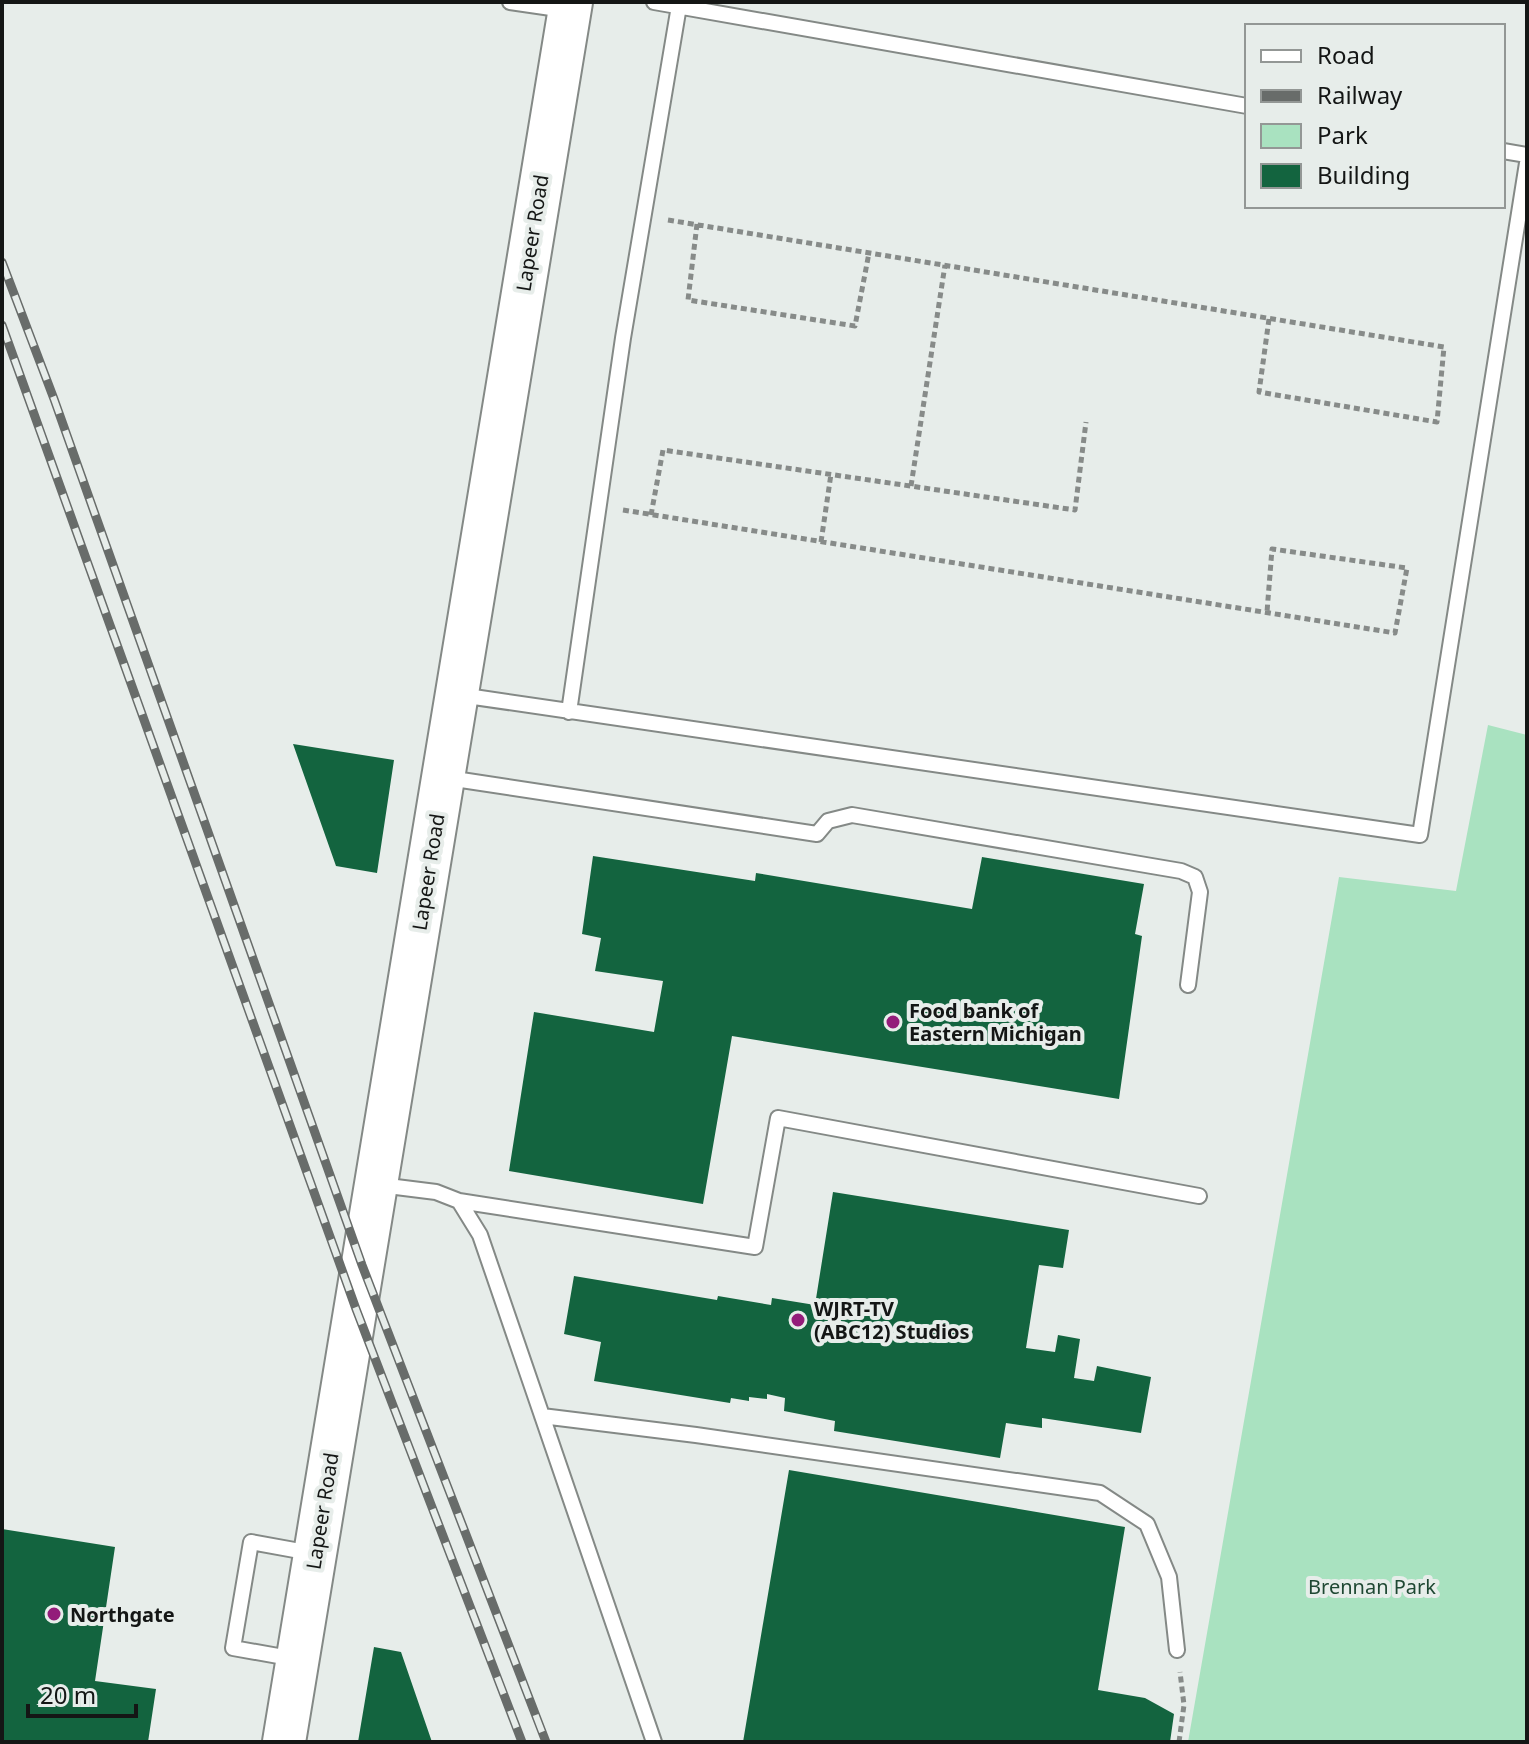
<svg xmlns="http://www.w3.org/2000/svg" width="1529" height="1744" font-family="'Noto Sans',sans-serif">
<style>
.green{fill:#a9e2c0}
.building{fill:#13643f}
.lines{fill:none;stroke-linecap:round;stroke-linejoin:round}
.lane-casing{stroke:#848986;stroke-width:18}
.secondary-casing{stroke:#848986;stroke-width:46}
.path{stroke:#878b89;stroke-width:5;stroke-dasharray:6 4;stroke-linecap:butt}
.lane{stroke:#fff;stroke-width:14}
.secondary{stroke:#fff;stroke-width:42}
.rail-casing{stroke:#686c6a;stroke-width:9}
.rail{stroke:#e7edea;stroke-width:6;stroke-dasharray:18;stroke-linecap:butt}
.poi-dot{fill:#931c7a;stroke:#e7edea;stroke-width:3}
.labels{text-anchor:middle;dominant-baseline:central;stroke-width:8;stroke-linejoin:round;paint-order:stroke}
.street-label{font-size:20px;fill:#141615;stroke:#e7edea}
.poi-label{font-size:20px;font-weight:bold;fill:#141615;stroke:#e7edea;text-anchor:start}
.park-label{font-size:20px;fill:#1f4833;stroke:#e7edea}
</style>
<rect width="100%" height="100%" fill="#e7edea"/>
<path class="green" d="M 1488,725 L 1527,735 L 1527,1742 L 1188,1742 L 1339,877 L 1456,891 Z"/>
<path class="building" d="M 293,744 L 394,760 L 377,873 L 336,866 Z
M 593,856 L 755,881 L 756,873 L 972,909 L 982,857 L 1144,884 L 1135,934 L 1142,936 L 1119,1099 L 732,1036 L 703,1204 L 509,1171 L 534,1012 L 654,1032 L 663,981 L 595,971 L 601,938 L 582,934 Z
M 833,1192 L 1069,1230 L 1063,1268 L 1039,1265 L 1026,1348 L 1055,1352 L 1058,1335 L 1080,1339 L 1074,1378 L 1094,1381 L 1097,1366 L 1151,1377 L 1141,1433 L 1042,1418 L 1042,1428 L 1006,1423 L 1000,1458 L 834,1431 L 835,1421 L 784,1411 L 785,1398 L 767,1394 L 767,1399 L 749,1397 L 749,1401 L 731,1398 L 730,1403 L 594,1381 L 601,1342 L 564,1334 L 574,1276 L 717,1300 L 718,1296 L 771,1305 L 772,1298 L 815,1305 Z
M 789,1470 L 1125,1527 L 1098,1690 L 1145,1698 L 1174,1714 L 1170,1742 L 743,1742 Z
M 2,1529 L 115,1547 L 95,1681 L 156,1689 L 148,1742 L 2,1742 Z
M 374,1647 L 401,1652 L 432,1742 L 358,1742 Z"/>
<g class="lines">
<g class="lane-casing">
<path id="lane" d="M 510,2 L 565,10
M 654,2 L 1247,106
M 1503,151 L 1527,155
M 460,695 L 1420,835 L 1527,163
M 569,712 L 623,338 L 679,6
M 448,778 L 817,834 L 828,821 L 852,815 L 1181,871 L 1195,877 L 1200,892 L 1188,985
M 380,1185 L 436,1192 L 459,1201 L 480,1235 L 654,1742
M 459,1201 L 755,1247 L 778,1118 L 1199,1196
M 542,1416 L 696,1435 L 1100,1493 L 1147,1524 L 1169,1577 L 1177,1650
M 295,1659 L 233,1648 L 251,1542 L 311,1553"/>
</g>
<g class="secondary-casing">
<path id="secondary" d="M 284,1742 L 571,2"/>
</g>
<path class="path" d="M 668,220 L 1444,347 L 1437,422 L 1259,392 L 1269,319
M 697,224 L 688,300 L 855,326 L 869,253
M 911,486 L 945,265
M 623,510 L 1395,633 L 1407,568 L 1272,549 L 1267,612
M 651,515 L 663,450 L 1075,510 L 1086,422
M 821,542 L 831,474
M 1179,1742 L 1184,1705 L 1180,1672"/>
<use href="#lane" class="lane"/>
<use href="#secondary" class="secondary"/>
<g class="rail-casing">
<path id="rail" d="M 2,262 L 54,399 L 362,1265 L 546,1742
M 2,325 L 356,1309 L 522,1742"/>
</g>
<use href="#rail" class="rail"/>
</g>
<g class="poi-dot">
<circle cx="893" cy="1022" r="8"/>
<circle cx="798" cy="1320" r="8"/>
<circle cx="54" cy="1614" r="8"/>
</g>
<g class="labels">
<g class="street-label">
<text transform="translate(532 233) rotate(-81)">Lapeer Road</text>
<text transform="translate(428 872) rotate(-81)">Lapeer Road</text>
<text transform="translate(322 1511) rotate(-81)">Lapeer Road</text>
</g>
<g class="poi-label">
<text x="909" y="1010">Food bank of<tspan x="909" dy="23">Eastern Michigan</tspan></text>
<text x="814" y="1308">WJRT-TV<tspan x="814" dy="23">(ABC12) Studios</tspan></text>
<text x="70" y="1614">Northgate</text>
</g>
<g class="park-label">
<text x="1372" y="1586">Brennan Park</text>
</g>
</g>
<rect width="1529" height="1744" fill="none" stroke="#141615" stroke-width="8"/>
<rect x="1245" y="24" width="260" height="184" fill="#e7edea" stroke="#939795" stroke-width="2"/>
<rect x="1261" y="50" width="40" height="12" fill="#ffffff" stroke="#939795" stroke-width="2"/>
<text x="1317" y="64" font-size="24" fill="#141615">Road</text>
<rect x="1261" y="90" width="40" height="12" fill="#686c6a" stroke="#939795" stroke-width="2"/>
<text x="1317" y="104" font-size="24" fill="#141615">Railway</text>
<rect x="1261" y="124" width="40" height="24" fill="#a9e2c0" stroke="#939795" stroke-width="2"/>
<text x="1317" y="144" font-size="24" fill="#141615">Park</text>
<rect x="1261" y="164" width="40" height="24" fill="#13643f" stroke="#939795" stroke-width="2"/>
<text x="1317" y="184" font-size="24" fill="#141615">Building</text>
<path d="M28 1704v12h108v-12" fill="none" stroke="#141615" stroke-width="4"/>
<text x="40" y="1704" font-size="24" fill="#141615" stroke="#e7edea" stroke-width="6" paint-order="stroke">20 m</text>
</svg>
